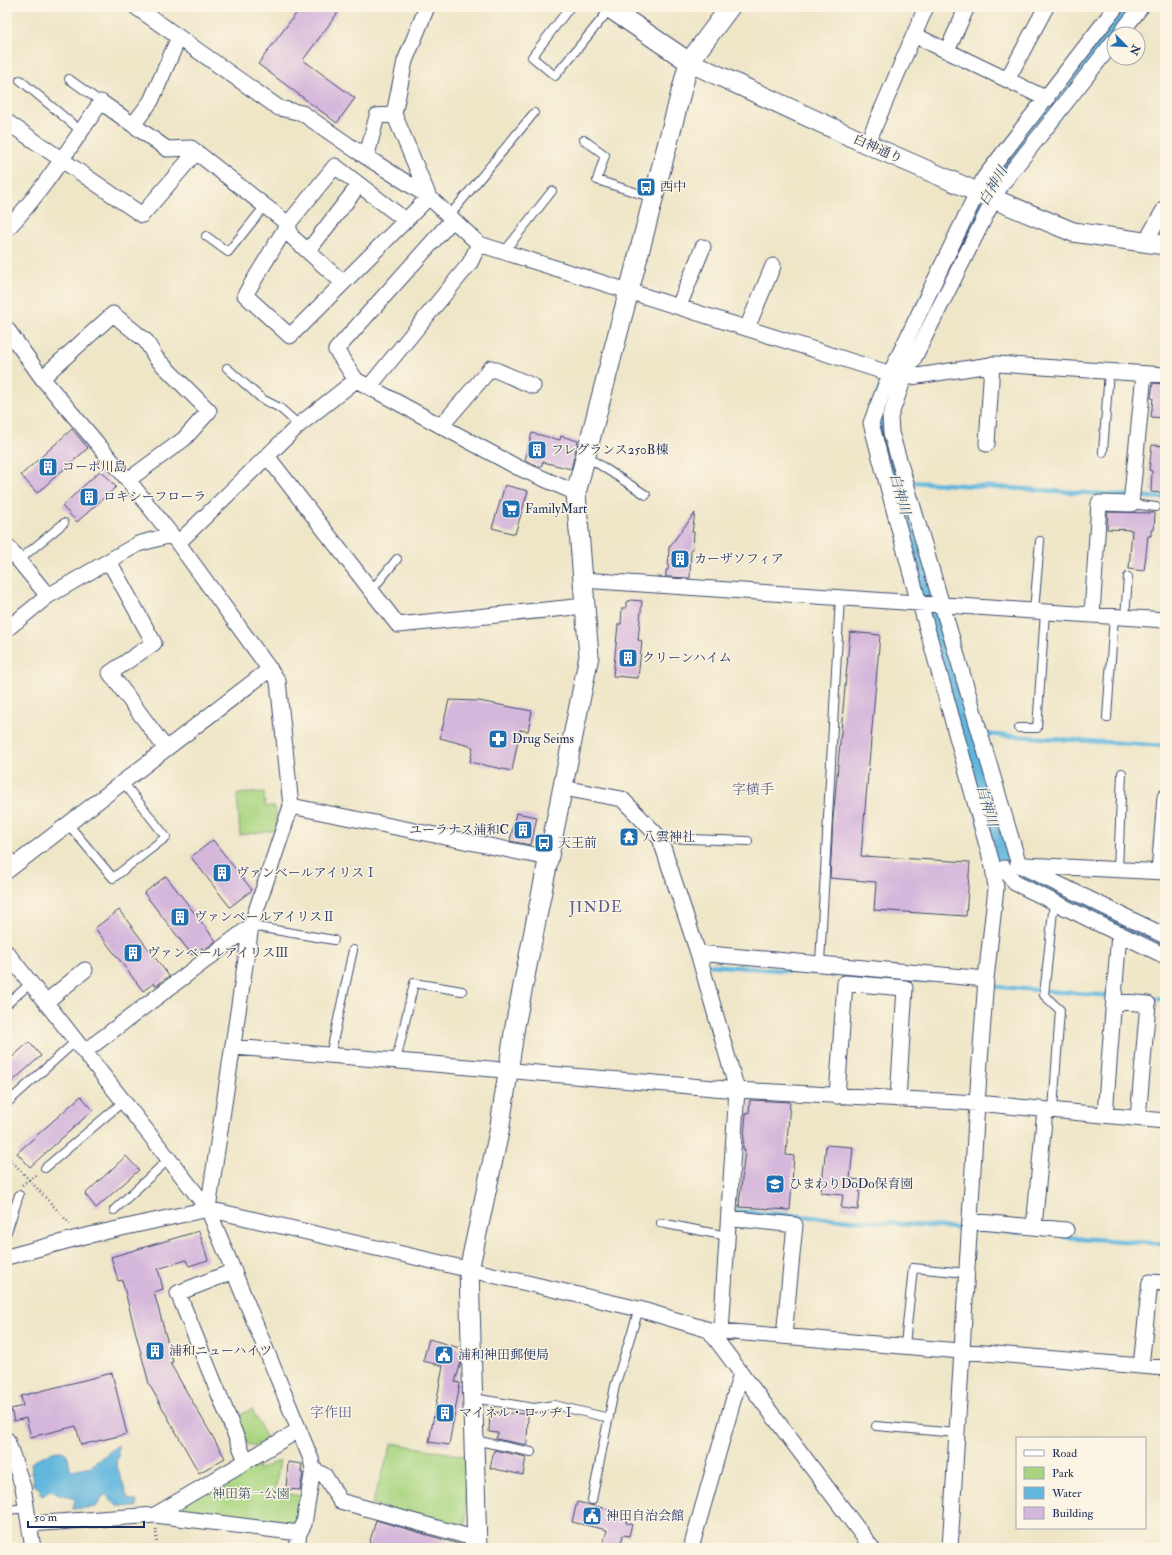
<svg xmlns="http://www.w3.org/2000/svg" width="1172" height="1555" font-family="'IM FELL Double Pica','Noto Serif JP',serif">
<style>
.green{fill:#a9d581;stroke:#628270}
.water{fill:#61b6dd;stroke:#3e729e}
.lines{fill:none;stroke-linecap:round;stroke-linejoin:round}
.stream{stroke:#61b6dd;stroke-width:4.5}
.river{stroke:#61b6dd;stroke-width:28}
.building{fill:#d6b7dc}
.service-casing{stroke:#3b4a6e;stroke-width:10}
.minor-casing{stroke:#3b4a6e;stroke-width:17}
.tertiary-casing{stroke:#3b4a6e;stroke-width:21}
.path{stroke:#3b4a6e;stroke-width:2.5;stroke-dasharray:1 3;stroke-linecap:butt}
.service{stroke:#fff;stroke-width:8}
.minor{stroke:#fff;stroke-width:15}
.tertiary{stroke:#fff;stroke-width:19}
.labels{text-anchor:middle;dominant-baseline:central;stroke-width:3;stroke-linejoin:round;paint-order:stroke}
.street-label{font-size:13px;fill:#1b2f5e;stroke:#fcf5e5}
.poi-label{font-size:13px;fill:#1b2f5e;stroke:#fcf5e5;text-anchor:start}
.park-label{font-size:13px;fill:#3e5867;stroke:#fcf5e5}
.water-label{font-size:14px;font-style:italic;fill:#305884;stroke:#fcf5e5}
.neighbourhood-label{font-size:14px;fill:#5c5f8a;stroke:#fcf5e5}
.quarter-label{font-size:15px;letter-spacing:1px;fill:#5c5f8a;stroke:#fcf5e5}
</style>
<rect width="100%" height="100%" fill="#fcf5e5"/>
<filter id="ink" filterUnits="userSpaceOnUse"><feTurbulence type="fractalNoise" baseFrequency=".025" numOctaves="2"/><feDisplacementMap in="SourceGraphic" scale="8" xChannelSelector="R" yChannelSelector="G"/><feConvolveMatrix kernelMatrix="1 2 1 2 8 2 1 2 1" color-interpolation-filters="sRGB"/></filter>
<filter id="wash" filterUnits="userSpaceOnUse"><feTurbulence type="fractalNoise" baseFrequency=".012" numOctaves="4" result="noise"/><feDisplacementMap in="SourceGraphic" scale="16" xChannelSelector="R" yChannelSelector="G"/><feGaussianBlur stdDeviation="0.9" result="paint"/><feColorMatrix in="noise" values="0 0 0 0 0 0 0 0 0 0 0 0 0 0 0 0 0 1.4 0 .05"/><feComposite in="paint" operator="in"/></filter>
<g filter="url(#wash)">
<rect width="100%" height="100%" fill="#efe6c8"/>
<path class="green" d="M 264,792 L 265,806 L 275,807 L 278,830 L 240,835 L 237,794 Z
M 252,1409 L 267,1439 L 254,1447 L 248,1444 L 236,1417 Z
M 392,1443 L 465,1456 L 466,1530 L 372,1504 Z
M 280,1460 L 275,1492 L 302,1496 L 298,1519 L 293,1523 L 182,1509 L 181,1503 L 259,1461 L 258,1470 Z"/>
<path class="water" d="M 118,1445 L 118,1456 L 116,1463 L 128,1499 L 137,1501 L 137,1507 L 117,1506 L 105,1494 L 96,1507 L 73,1509 L 75,1499 L 51,1491 L 42,1496 L 40,1489 L 33,1485 L 31,1463 C 37,1459 61,1444 67,1455 C 69,1458 69,1464 70,1468 L 73,1470 L 91,1466 Z"/>
<g class="lines">
<path class="stream" d="M 897,481 L 1165,498
M 966,733 L 1165,746
M 709,965 L 928,981
M 987,986 L 1111,996
M 1149,998 L 1165,1000
M 733,1211 L 1020,1233
M 1064,1237 L 1165,1244"/>
<path class="river" d="M 1132,7 L 998,173 L 909,350 L 886,404 L 881,428 L 916,545 L 937,628 L 999,849 L 1010,869 L 1165,945"/>
</g>
<g id="blocks">
<path class="building" d="M 301,7 L 342,7 L 303,60 L 355,98 L 337,123 L 258,64 Z
M 1153,383 L 1165,384 L 1165,418 L 1151,417 L 1153,398 L 1151,398 Z
M 72,429 L 88,448 L 37,493 L 21,475 Z
M 532,433 L 560,440 L 561,436 L 578,441 L 571,469 L 543,462 L 541,467 L 525,460 Z
M 1152,445 L 1165,446 L 1165,493 L 1151,492 L 1152,471 L 1149,470 Z
M 101,470 L 116,487 L 77,522 L 62,506 Z
M 505,485 L 528,491 L 515,534 L 492,528 Z
M 1108,512 L 1155,513 L 1154,530 L 1151,530 L 1151,536 L 1148,536 L 1144,571 L 1129,569 L 1132,530 L 1107,529 Z
M 695,513 L 692,532 L 694,532 L 693,549 L 691,549 L 690,578 L 666,577 L 666,570 L 668,570 L 669,547 Z
M 631,600 L 642,601 L 638,640 L 642,641 L 638,678 L 613,676 L 618,624 L 621,624 L 622,608 L 626,608 L 626,602 Z
M 850,632 L 880,635 L 861,856 L 970,862 L 966,916 L 874,910 L 876,882 L 830,878 L 833,820 Z
M 449,700 L 479,701 L 532,711 L 528,731 L 520,730 L 512,771 L 470,762 L 473,747 L 440,738 Z
M 516,813 L 537,817 L 531,845 L 510,841 Z
M 213,840 L 252,890 L 230,907 L 191,857 Z
M 166,876 L 216,941 L 204,950 L 202,948 L 192,955 L 144,893 Z
M 119,910 L 169,976 L 156,986 L 154,983 L 143,991 L 95,928 Z
M 29,1042 L 41,1056 L 7,1086 L 7,1062 Z
M 81,1096 L 93,1110 L 30,1167 L 17,1153 Z
M 750,1100 L 790,1102 L 786,1155 L 794,1156 L 790,1210 L 739,1207 L 745,1149 L 743,1149 L 746,1113 L 749,1113 Z
M 826,1145 L 853,1147 L 850,1179 L 861,1180 L 858,1210 L 841,1208 L 843,1195 L 821,1193 Z
M 126,1156 L 139,1170 L 96,1208 L 85,1194 Z
M 199,1231 L 208,1260 L 189,1266 L 186,1260 L 158,1269 L 163,1289 L 154,1292 L 173,1362 L 170,1363 L 225,1458 L 199,1473 L 149,1384 L 122,1280 L 118,1281 L 111,1257 Z
M 429,1339 L 460,1348 L 461,1362 L 455,1382 L 460,1383 L 449,1445 L 429,1442 L 443,1366 L 423,1361 Z
M 112,1373 L 127,1434 L 81,1445 L 76,1426 L 31,1437 L 26,1418 L 14,1421 L 11,1409 L 23,1406 L 21,1396 Z
M 490,1412 L 528,1414 L 527,1445 L 496,1439 L 498,1433 L 489,1432 Z
M 494,1450 L 526,1457 L 523,1475 L 490,1468 Z
M 288,1462 L 302,1464 L 301,1473 L 303,1473 L 300,1490 L 286,1489 Z
M 577,1502 L 628,1514 L 626,1523 L 632,1524 L 629,1536 L 623,1535 L 620,1548 L 602,1548 L 607,1530 L 572,1522 Z
M 376,1520 L 462,1545 L 462,1548 L 368,1548 Z"/>
</g>
</g>
<g filter="url(#ink)">
<use href="#blocks" fill-opacity="0" stroke="#3b4a6e" stroke-width="1"/>
<g class="lines">
<g class="service-casing">
<path id="service" d="M 570,7 L 532,57 L 555,76 L 610,9
M 69,79 L 101,102
M 20,80 L 81,131
M 584,140 L 605,155 L 597,180 L 653,198
M 449,216 L 534,113
M 206,236 L 228,252 L 265,206
M 504,252 L 552,191
M 227,368 L 262,399 L 280,408 L 299,425
M 1103,452 L 1109,371
M 586,456 L 646,495
M 1131,504 L 1156,507
M 19,560 L 64,523
M 371,591 L 397,559
M 1034,611 L 1040,541
M 1125,617 L 1128,577
M 1107,718 L 1114,616
M 1019,728 L 1037,728 L 1045,612
M 68,824 L 113,878 L 166,837 L 123,782
M 660,838 L 748,841
M 7,852 L 16,864
M 1118,870 L 1122,773
M 251,926 L 334,940
M 820,963 L 840,598
M 7,1004 L 31,983
M 330,1056 L 353,950
M 396,1061 L 414,983 L 462,991
M 7,1103 L 76,1041
M 1053,1110 L 1060,1010 L 1044,995 L 1054,902
M 45,1168 L 124,1101
M 114,1210 L 169,1159
M 661,1223 L 727,1236
M 7,1232 L 19,1195
M 905,1345 L 913,1268 L 967,1273
M 473,1398 L 534,1408 L 554,1405 L 609,1418
M 876,1426 L 957,1433
M 474,1440 L 531,1452
M 592,1500 L 615,1386 L 639,1309
M 7,1510 L 27,1508"/>
</g>
<g class="minor-casing">
<path id="minor" d="M 136,7 L 279,108 L 302,113 L 357,151 L 368,151 L 377,116 L 394,114
M 427,7 L 405,61 L 394,114 L 429,197 L 479,244 L 904,378 L 997,364 L 1165,375
M 1120,34 L 1141,7
M 914,35 L 1047,99
M 1114,41 L 1001,185 L 904,378 L 890,417 L 891,433 L 1019,865 L 1165,936
M 947,51 L 967,7
M 1007,80 L 1046,7
M 7,122 L 142,215 L 196,152
M 133,125 L 151,101 L 179,37
M 867,144 L 926,7
M 357,151 L 429,197 L 290,336 L 245,295 L 288,224 L 335,166 L 405,220
M 7,229 C 43,191 71,145 101,102 L 167,149 L 191,148 L 288,224 L 291,236 L 342,282
M 1145,243 L 1165,208
M 308,251 L 359,185
M 679,306 L 703,247
M 747,328 L 773,266
M 7,329 L 42,378 L 128,480 L 178,543 L 278,681 L 291,806 L 251,926 L 208,1209
M 42,378 L 113,314 L 146,341 L 156,358 L 209,411 L 184,439 L 128,480
M 356,380 L 336,350 L 453,219
M 369,387 L 470,263 L 479,244
M 441,426 L 491,368 L 533,386
M 987,444 L 992,364
M 267,456 L 398,625 L 585,606
M 178,543 L 299,425 L 356,380 L 517,467 L 576,493
M 7,546 L 48,596
M 109,561 L 154,643 L 110,673 L 166,749
M 583,580 L 1165,620
M 1092,615 L 1099,503 L 1131,504 L 1144,374
M 7,629 L 48,596 L 138,544 L 171,535
M 563,788 L 622,799 L 660,838 L 698,953 L 737,1090 L 721,1331
M 291,806 L 549,858
M 1025,865 L 1165,872
M 1004,868 L 1015,883 L 1165,956
M 7,871 L 270,669
M 1159,872 L 1165,797
M 7,953 L 208,1209 L 311,1459 L 313,1469 L 304,1524 L 299,1533 L 297,1548
M 698,953 L 986,979
M 1114,1001 L 1148,1004 L 1138,1118
M 46,1002 L 85,970
M 234,1047 L 737,1090 L 977,1103 L 1165,1121
M 84,1052 L 251,926
M 837,1096 L 845,983 L 905,988 L 898,1099
M 1105,1115 L 1119,933
M 729,1218 L 795,1225 L 784,1336
M 970,1221 L 1066,1230
M 1034,1227 L 1045,1110
M 7,1257 L 81,1237 L 208,1209 L 639,1309 L 709,1330 L 1165,1368
M 234,1271 L 178,1293 L 246,1461
M 709,1330 L 872,1548
M 1141,1366 L 1150,1282 L 1165,1283
M 7,1440 L 23,1487 L 33,1548
M 313,1469 L 325,1476 L 340,1501 L 477,1539
M 155,1515 L 299,1430
M 30,1524 L 155,1515 L 299,1533
M 691,1548 L 741,1373
M 950,1548 L 977,1103 L 986,979 L 996,888 L 993,867 L 920,603 L 918,600 L 871,423 L 890,374 L 984,178 L 1116,7"/>
</g>
<g class="tertiary-casing">
<path id="tertiary" d="M 608,7 L 689,62 L 867,144 L 977,192 L 1073,232 L 1165,245
M 477,1548 L 469,1270 L 499,1132 L 515,1026 L 589,656 L 576,493 L 689,62 L 730,7"/>
</g>
<path class="path" d="M 7,1156 L 71,1225
M 22,1185 L 37,1174
M 156,1529 L 157,1548"/>
<use href="#service" class="service"/>
<use href="#minor" class="minor"/>
<use href="#tertiary" class="tertiary"/>
</g>
</g>
<defs>
<g id="bus-square" transform="scale(1)"><rect x="-9" y="-9" width="18" height="18" rx="4" fill="#1f6fb2" stroke="#fcf5e5"/><path d="M-5-6H5V4H4V6H2V4H-2V6H-4V4H-5ZM-3.5-4V0h7V-4ZM-3.5 1.2v1.5H-2V1.2ZM2 1.2v1.5H3.5V1.2Z" fill="#fff"/></g>
<g id="building-square" transform="scale(1)"><rect x="-9" y="-9" width="18" height="18" rx="4" fill="#1f6fb2" stroke="#fcf5e5"/><path d="M-4-6H4V6H1V3H-1V6H-4ZM-2.5-4.3h1.7v1.8h-1.7ZM.8-4.3h1.7v1.8H.8ZM-2.5-1h1.7V.8h-1.7ZM.8-1h1.7V.8H.8Z" fill="#fff"/></g>
<g id="supermarket-square" transform="scale(1)"><rect x="-9" y="-9" width="18" height="18" rx="4" fill="#1f6fb2" stroke="#fcf5e5"/><path d="M-6-5.5h2.5l.6 2H6L4.5 2H-2.5L-4.4-4H-6ZM-1.5 3.2a1.3 1.3 0 1 0 .1 0ZM3 3.2a1.3 1.3 0 1 0 .1 0Z" fill="#fff"/></g>
<g id="pharmacy-square" transform="scale(1)"><rect x="-9" y="-9" width="18" height="18" rx="4" fill="#1f6fb2" stroke="#fcf5e5"/><path d="M-2-6h4v4h4v4h-4v4h-4v-4h-4v-4h4Z" fill="#fff"/></g>
<g id="temple-square" transform="scale(1)"><rect x="-9" y="-9" width="18" height="18" rx="4" fill="#1f6fb2" stroke="#fcf5e5"/><path d="M0-6L5-2H3V0L6.5 2.5H4V6H1.5V3h-3V6H-4V2.5H-6.5L-3 0V-2H-5Z" fill="#fff"/></g>
<g id="school-square" transform="scale(1)"><rect x="-9" y="-9" width="18" height="18" rx="4" fill="#1f6fb2" stroke="#fcf5e5"/><path d="M0-5L7-2L0 1L-7-2ZM-4 1L0 2.5L4 1V4Q0 6-4 4Z" fill="#fff"/></g>
<g id="civic-square" transform="scale(1)"><rect x="-9" y="-9" width="18" height="18" rx="4" fill="#1f6fb2" stroke="#fcf5e5"/><path d="M-.6-6.5H3V-4.5H.6V-3L4-1V1h2V6H-6V1h2V-1L-.6-3ZM-1.2 2.5V6h2.4V2.5Z" fill="#fff"/></g>
</defs>
<g fill-rule="evenodd">
<use href="#bus-square" x="646" y="187"/>
<use href="#building-square" x="537" y="450"/>
<use href="#building-square" x="48" y="467"/>
<use href="#building-square" x="89" y="497"/>
<use href="#supermarket-square" x="511" y="509"/>
<use href="#building-square" x="680" y="559"/>
<use href="#building-square" x="628" y="658"/>
<use href="#pharmacy-square" x="498" y="739"/>
<use href="#building-square" x="523" y="830"/>
<use href="#temple-square" x="629" y="837"/>
<use href="#bus-square" x="544" y="843"/>
<use href="#building-square" x="222" y="873"/>
<use href="#building-square" x="180" y="917"/>
<use href="#building-square" x="133" y="953"/>
<use href="#school-square" x="775" y="1184"/>
<use href="#building-square" x="155" y="1351"/>
<use href="#civic-square" x="444" y="1355"/>
<use href="#building-square" x="445" y="1413"/>
<use href="#civic-square" x="592" y="1516"/>
</g>
<g class="labels">
<g class="street-label">
<text transform="translate(878 149) rotate(24)">白神通り</text>
</g>
<g class="poi-label">
<text x="660" y="187">西中</text>
<text x="551" y="450">フレグランス250B棟</text>
<text x="62" y="467">コーポ川島</text>
<text x="103" y="497">ロキシーフローラ</text>
<text x="525" y="509">FamilyMart</text>
<text x="694" y="559">カーザソフィア</text>
<text x="642" y="658">クリーンハイム</text>
<text x="512" y="739">Drug Seims</text>
<text x="509" y="830" text-anchor="end">ユーラナス浦和C</text>
<text x="643" y="837">八雲神社</text>
<text x="558" y="843">天王前</text>
<text x="236" y="873">ヴァンベールアイリスⅠ</text>
<text x="194" y="917">ヴァンベールアイリスⅡ</text>
<text x="147" y="953">ヴァンベールアイリスⅢ</text>
<text x="789" y="1184">ひまわりDoDo保育園</text>
<text x="169" y="1351">浦和ニューハイツ</text>
<text x="458" y="1355">浦和神田郵便局</text>
<text x="459" y="1413">マイネル・ロッヂⅠ</text>
<text x="606" y="1516">神田自治会館</text>
</g>
<g class="park-label">
<text x="251" y="1494">神田第一公園</text>
</g>
<g class="water-label">
<text transform="translate(993 186) rotate(-60)">白神川</text>
<text transform="translate(900 494) rotate(74)">白神川</text>
<text transform="translate(987 806) rotate(74)">白神川</text>
</g>
<g class="neighbourhood-label">
<text x="753" y="789">字横手</text>
<text x="331" y="1412">字作田</text>
</g>
<g class="quarter-label">
<text x="596" y="907">JINDE</text>
</g>
</g>
<rect width="1172" height="1555" fill="none" stroke="#fcf5e5" stroke-width="24"/>
<rect x="1016" y="1437" width="130" height="92" fill="#fcf5e5" stroke="#a2a6af"/>
<rect x="1024" y="1450" width="20" height="6" fill="#ffffff" stroke="#a2a6af"/>
<text x="1052" y="1457" font-size="12" fill="#1b2f5e">Road</text>
<rect x="1024" y="1467" width="20" height="12" fill="#a9d581" stroke="#a2a6af"/>
<text x="1052" y="1477" font-size="12" fill="#1b2f5e">Park</text>
<rect x="1024" y="1487" width="20" height="12" fill="#61b6dd" stroke="#a2a6af"/>
<text x="1052" y="1497" font-size="12" fill="#1b2f5e">Water</text>
<rect x="1024" y="1507" width="20" height="12" fill="#d6b7dc" stroke="#a2a6af"/>
<text x="1052" y="1517" font-size="12" fill="#1b2f5e">Building</text>
<g transform="translate(1126 46) rotate(114)"><circle r="19" fill="#fcf5e5" stroke="#a2a6af"/>
<path d="M0-3L7 15L0 10L-7 15Z" fill="#1f6fb2"/>
<text y="-6" font-size="11" font-weight="bold" text-anchor="middle" fill="#1b2f5e">N</text>
</g>
<path d="M28 1521v6h116v-6" fill="none" stroke="#1b2f5e" stroke-width="2"/>
<text x="34" y="1521" font-size="12" fill="#1b2f5e" stroke="#fcf5e5" stroke-width="3" paint-order="stroke">50 m</text>
</svg>
